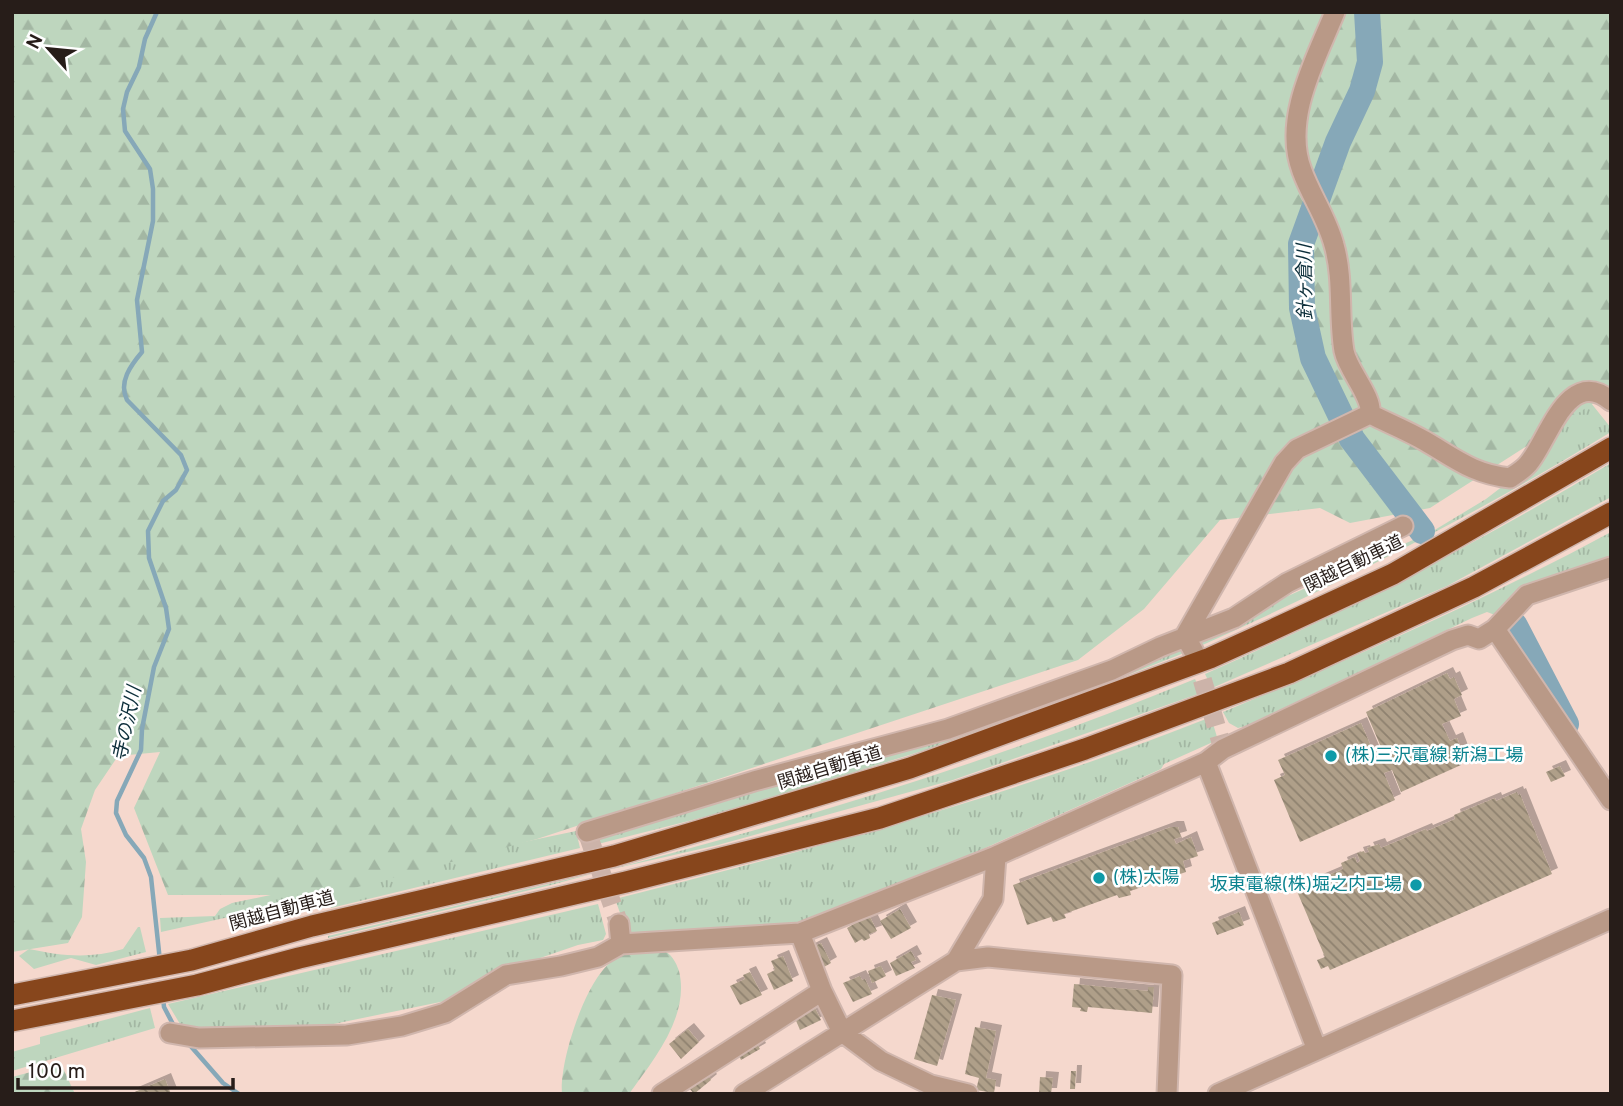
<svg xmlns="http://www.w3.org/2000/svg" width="1623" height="1106" font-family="Overpass,'Noto Sans JP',sans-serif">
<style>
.grass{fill:url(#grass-tufts)}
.forest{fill:url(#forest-firs)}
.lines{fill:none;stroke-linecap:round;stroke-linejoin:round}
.stream{stroke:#86a8b8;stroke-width:4.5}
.river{stroke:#86a8b8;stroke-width:26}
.building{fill:url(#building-back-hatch);filter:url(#shadow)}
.minor-tunnel{stroke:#ccb3a9;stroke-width:19;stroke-dasharray:19 10;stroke-linecap:butt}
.minor-casing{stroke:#d0b6ad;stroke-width:23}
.highway-casing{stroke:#d0b6ad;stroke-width:24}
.minor{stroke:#b99987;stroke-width:19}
.highway{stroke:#87461c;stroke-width:21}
.culture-dot{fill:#0f9aa8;stroke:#fff;stroke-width:2.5}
.labels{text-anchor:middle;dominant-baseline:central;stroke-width:5;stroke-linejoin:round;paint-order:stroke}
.street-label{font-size:18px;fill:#271d19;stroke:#fff}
.culture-label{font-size:18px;fill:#0d838f;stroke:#fff;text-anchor:start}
.water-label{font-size:19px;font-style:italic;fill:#0c2e3a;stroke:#fff}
</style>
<defs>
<pattern id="grass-tufts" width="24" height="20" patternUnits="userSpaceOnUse" patternTransform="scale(1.75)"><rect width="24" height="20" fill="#bed6be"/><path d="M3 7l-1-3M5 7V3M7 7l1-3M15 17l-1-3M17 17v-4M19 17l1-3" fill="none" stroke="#a3b7a3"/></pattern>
<pattern id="forest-firs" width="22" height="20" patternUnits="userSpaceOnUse" patternTransform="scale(1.75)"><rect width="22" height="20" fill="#bed6be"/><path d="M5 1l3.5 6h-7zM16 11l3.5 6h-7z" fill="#a3b7a3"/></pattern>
<pattern id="building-back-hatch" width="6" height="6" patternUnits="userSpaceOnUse" patternTransform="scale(1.75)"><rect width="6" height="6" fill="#af9f89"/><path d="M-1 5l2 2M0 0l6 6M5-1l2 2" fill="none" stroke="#8e816f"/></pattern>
<filter id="shadow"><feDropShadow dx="6" dy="-6" stdDeviation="0" flood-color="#0004"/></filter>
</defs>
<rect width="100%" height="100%" fill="#f5d8cd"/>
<path class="grass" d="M 1587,398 L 1611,428 L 1611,432 C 1477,514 1339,584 1196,648 L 1194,635 L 1234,620 L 1433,531 L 1486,499 L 1529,466 L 1550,430 Z
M 1611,463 L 1611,497 L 1447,586 L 1212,688 L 1205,674 C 1345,612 1480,542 1611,463 Z
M 1611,532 L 1611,560 L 1516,591 L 1495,615 L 1487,612 L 1472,618 L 1246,726 L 1238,728 L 1229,723 L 1223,712 C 1355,657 1485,600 1611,532 Z
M 1181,643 L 1184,653 L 983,732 L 736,809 L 594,845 L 592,834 L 694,803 L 723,802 L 948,730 Z
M 1195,679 L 1201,693 L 953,780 L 718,845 L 608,870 C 808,818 1004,758 1195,679 Z
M 1211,717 L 1217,737 L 1213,742 L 1164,764 L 1161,769 L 983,849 L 835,911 L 792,925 L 629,938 L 615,899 C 817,848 1017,794 1211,717 Z
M 576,831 L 580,848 L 331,908 L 328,895 L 161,932 L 160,918 L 215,916 L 220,909 L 232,903 Z
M 599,872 L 551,885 L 328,938 L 328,936 Z
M 598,904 L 606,934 L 603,940 L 578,945 L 482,978 L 450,1000 L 319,1027 L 183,1029 L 168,1004 Z
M 138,927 L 140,927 L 146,952 L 96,965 L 71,958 L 34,969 L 19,956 L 29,949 C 62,956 90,959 123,949 Z
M 150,1008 L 155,1028 L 12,1071 L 12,1052 L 40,1044 L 40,1037 Z"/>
<path class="forest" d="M 12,12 L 1611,12 L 1611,392 L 1430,508 L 1350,523 L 1320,508 L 1220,520 L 1144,609 L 1078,660 L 537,839 L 328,895 L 168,895 L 134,808 L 160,752 L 118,756 L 95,790 L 81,829 L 86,862 L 82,917 L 68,943 L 12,952 Z
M 635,949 C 643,949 655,947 662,950 C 671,953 676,962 679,971 C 690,1016 654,1059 629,1094 L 562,1094 C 559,1062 585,982 611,962 C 618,957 627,954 635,949 Z
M 61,1064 L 75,1094 L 12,1094 L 12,1077 Z"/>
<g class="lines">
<path class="stream" d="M 157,12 L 145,39 L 139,67 L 127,92 L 123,109 L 125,131 L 150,169 L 153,189 L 153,221 L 137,300 L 142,352 C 131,365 118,382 127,400 L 181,455 L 187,470 L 176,490 L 163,501 L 148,531 L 149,558 L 166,608 L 169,629 L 154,667 L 142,729 L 141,750 L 117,801 L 116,813 L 126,835 L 144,858 L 151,877 L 160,961
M 163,998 L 164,1007 L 175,1028
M 188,1043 L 223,1083 L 239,1094"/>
<path class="river" d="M 1367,12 L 1370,62 L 1362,91 L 1338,142 L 1301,244 L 1302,308 L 1313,358 L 1352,439 L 1422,531
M 1515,626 L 1566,724"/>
</g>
<path class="building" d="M 1447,673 L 1450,679 L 1454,677 L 1462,695 L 1454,699 L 1461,716 L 1442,724 L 1450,741 L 1457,738 L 1462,751 L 1456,753 L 1461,765 L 1401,792 L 1392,770 L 1384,773 L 1395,800 L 1300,842 L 1274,780 L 1285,775 L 1278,760 L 1361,723 L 1378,763 L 1386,759 L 1366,712 Z
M 1560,766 L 1565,776 L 1551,782 L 1546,772 Z
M 1517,792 L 1518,795 L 1520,794 L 1552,874 L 1330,970 L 1328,966 L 1321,969 L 1317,960 L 1325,957 L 1296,889 L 1343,869 L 1341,863 L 1355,857 L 1357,863 L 1360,861 L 1357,853 L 1364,851 L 1365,853 L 1369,852 L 1367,848 L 1379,844 L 1381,848 L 1426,829 L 1427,831 L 1455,819 L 1454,815 L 1495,798 L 1496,801 Z
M 1171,827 L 1178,827 L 1181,837 L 1174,839 L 1176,844 L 1191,837 L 1198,856 L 1183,861 L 1186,872 L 1130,891 L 1131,895 L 1119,898 L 1117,895 L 1064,914 L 1066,918 L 1053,922 L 1051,917 L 1027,925 L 1013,885 Z
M 900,909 L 911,928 L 891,939 L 880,921 Z
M 1239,912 L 1244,925 L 1217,935 L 1212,923 Z
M 869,915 L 877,931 L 869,934 L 870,938 L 864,941 L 862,939 L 855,943 L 847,928 Z
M 821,943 L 831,963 L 817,971 L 803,952 Z
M 911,951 L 916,960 L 911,962 L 915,968 L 896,976 L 890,963 Z
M 783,956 L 793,981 L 774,990 L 767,974 L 775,970 L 771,961 Z
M 881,966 L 886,976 L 872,983 L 868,971 Z
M 750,972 L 762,995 L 740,1005 L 730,986 L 745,979 L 743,975 Z
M 860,976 L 862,980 L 865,979 L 872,994 L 853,1002 L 843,983 Z
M 1074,984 L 1148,991 L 1148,987 L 1154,987 L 1152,1013 L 1088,1007 L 1087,1012 L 1080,1011 L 1081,1008 L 1072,1007 Z
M 932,995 L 956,1000 L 937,1066 L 914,1059 Z
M 814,1006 L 821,1020 L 800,1030 L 794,1016 Z
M 975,1027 L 996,1031 L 986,1078 L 996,1080 L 994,1093 L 976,1090 L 979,1078 L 965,1074 Z
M 688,1029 L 699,1042 L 681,1059 L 669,1044 Z
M 750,1030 L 760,1049 L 741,1060 L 732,1041 Z
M 702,1069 L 711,1080 L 694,1094 L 685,1083 Z
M 1071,1071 L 1076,1071 L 1075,1089 L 1070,1089 Z
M 1040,1077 L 1053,1078 L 1051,1094 L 1039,1094 Z
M 165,1079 L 171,1094 L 130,1094 Z"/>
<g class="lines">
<path class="minor-tunnel" d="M 1194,652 L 1223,749
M 587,832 L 619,924"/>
<g class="minor-casing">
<path id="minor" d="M 1335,12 C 1316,59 1282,119 1302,171 C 1311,196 1327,218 1334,245 C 1344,280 1338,316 1344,351 C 1348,371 1373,397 1370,414
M 1370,414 C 1388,423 1408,431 1425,441 C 1456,459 1473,474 1510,478 C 1516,474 1523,470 1528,464 C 1548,442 1567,365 1611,401
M 1495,629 L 1611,800
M 1194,652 L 1185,636 L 1284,463 L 1297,449 L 1370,414
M 1206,762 L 1317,1050
M 587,832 L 754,781 L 948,729 L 1112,670 L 1160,647 L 1234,618 L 1287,583 L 1403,526
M 619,924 L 621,944
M 956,961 L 988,957 L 1172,975 L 1167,1094
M 170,1033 L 199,1038 L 347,1035 L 402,1026 L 445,1013 L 506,975 L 561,966 L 598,957 L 621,944 L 800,933
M 662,1094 L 822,991
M 744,1094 L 956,961 L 993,899 L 996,856 L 1206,762 L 1223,749 L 1452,640 L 1468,635 L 1479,639 L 1495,629 L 1527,595 L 1611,567
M 968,1094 L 931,1085 L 881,1061 L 842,1032 L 822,991 L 800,933 L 996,856
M 1218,1094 L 1611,919"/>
</g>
<g class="highway-casing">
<path id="highway" d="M 12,995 L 192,960 L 312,926 L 614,856 L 910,768 L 1210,658 L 1272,630 L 1393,574 L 1611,448
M 12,1021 L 197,985 L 299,958 L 626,882 L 880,818 L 1085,749 L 1289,673 L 1474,587 L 1611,513"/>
</g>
<use href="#minor" class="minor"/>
<use href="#highway" class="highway"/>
</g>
<g class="culture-dot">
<circle cx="1331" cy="756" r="7"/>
<circle cx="1099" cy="878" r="7"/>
<circle cx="1416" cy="885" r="7"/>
</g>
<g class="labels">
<g class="street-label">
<text transform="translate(1354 565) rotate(-26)">関越自動車道</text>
<text transform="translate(830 769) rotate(-17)">関越自動車道</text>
<text transform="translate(282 912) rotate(-15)">関越自動車道</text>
</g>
<g class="culture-label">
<text x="1345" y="756">(株)三沢電線 新潟工場</text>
<text x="1113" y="878">(株)太陽</text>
<text x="1402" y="885" text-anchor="end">坂東電線(株)堀之内工場</text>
</g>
<g class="water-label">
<text transform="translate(1306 282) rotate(-91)">針ヶ倉川</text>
<text transform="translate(128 724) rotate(-78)">寺の沢川</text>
</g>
</g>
<rect width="1623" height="1106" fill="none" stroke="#271d19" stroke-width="28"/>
<g transform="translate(49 49) rotate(297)" stroke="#ffffff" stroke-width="5" paint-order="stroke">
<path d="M0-5L12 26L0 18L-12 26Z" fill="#271d19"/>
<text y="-10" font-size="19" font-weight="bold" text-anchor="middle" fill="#271d19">N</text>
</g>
<path d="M18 1078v10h215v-10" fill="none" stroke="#271d19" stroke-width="3.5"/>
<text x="28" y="1078" font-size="21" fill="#271d19" stroke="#ffffff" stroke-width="5" paint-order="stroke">100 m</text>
</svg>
